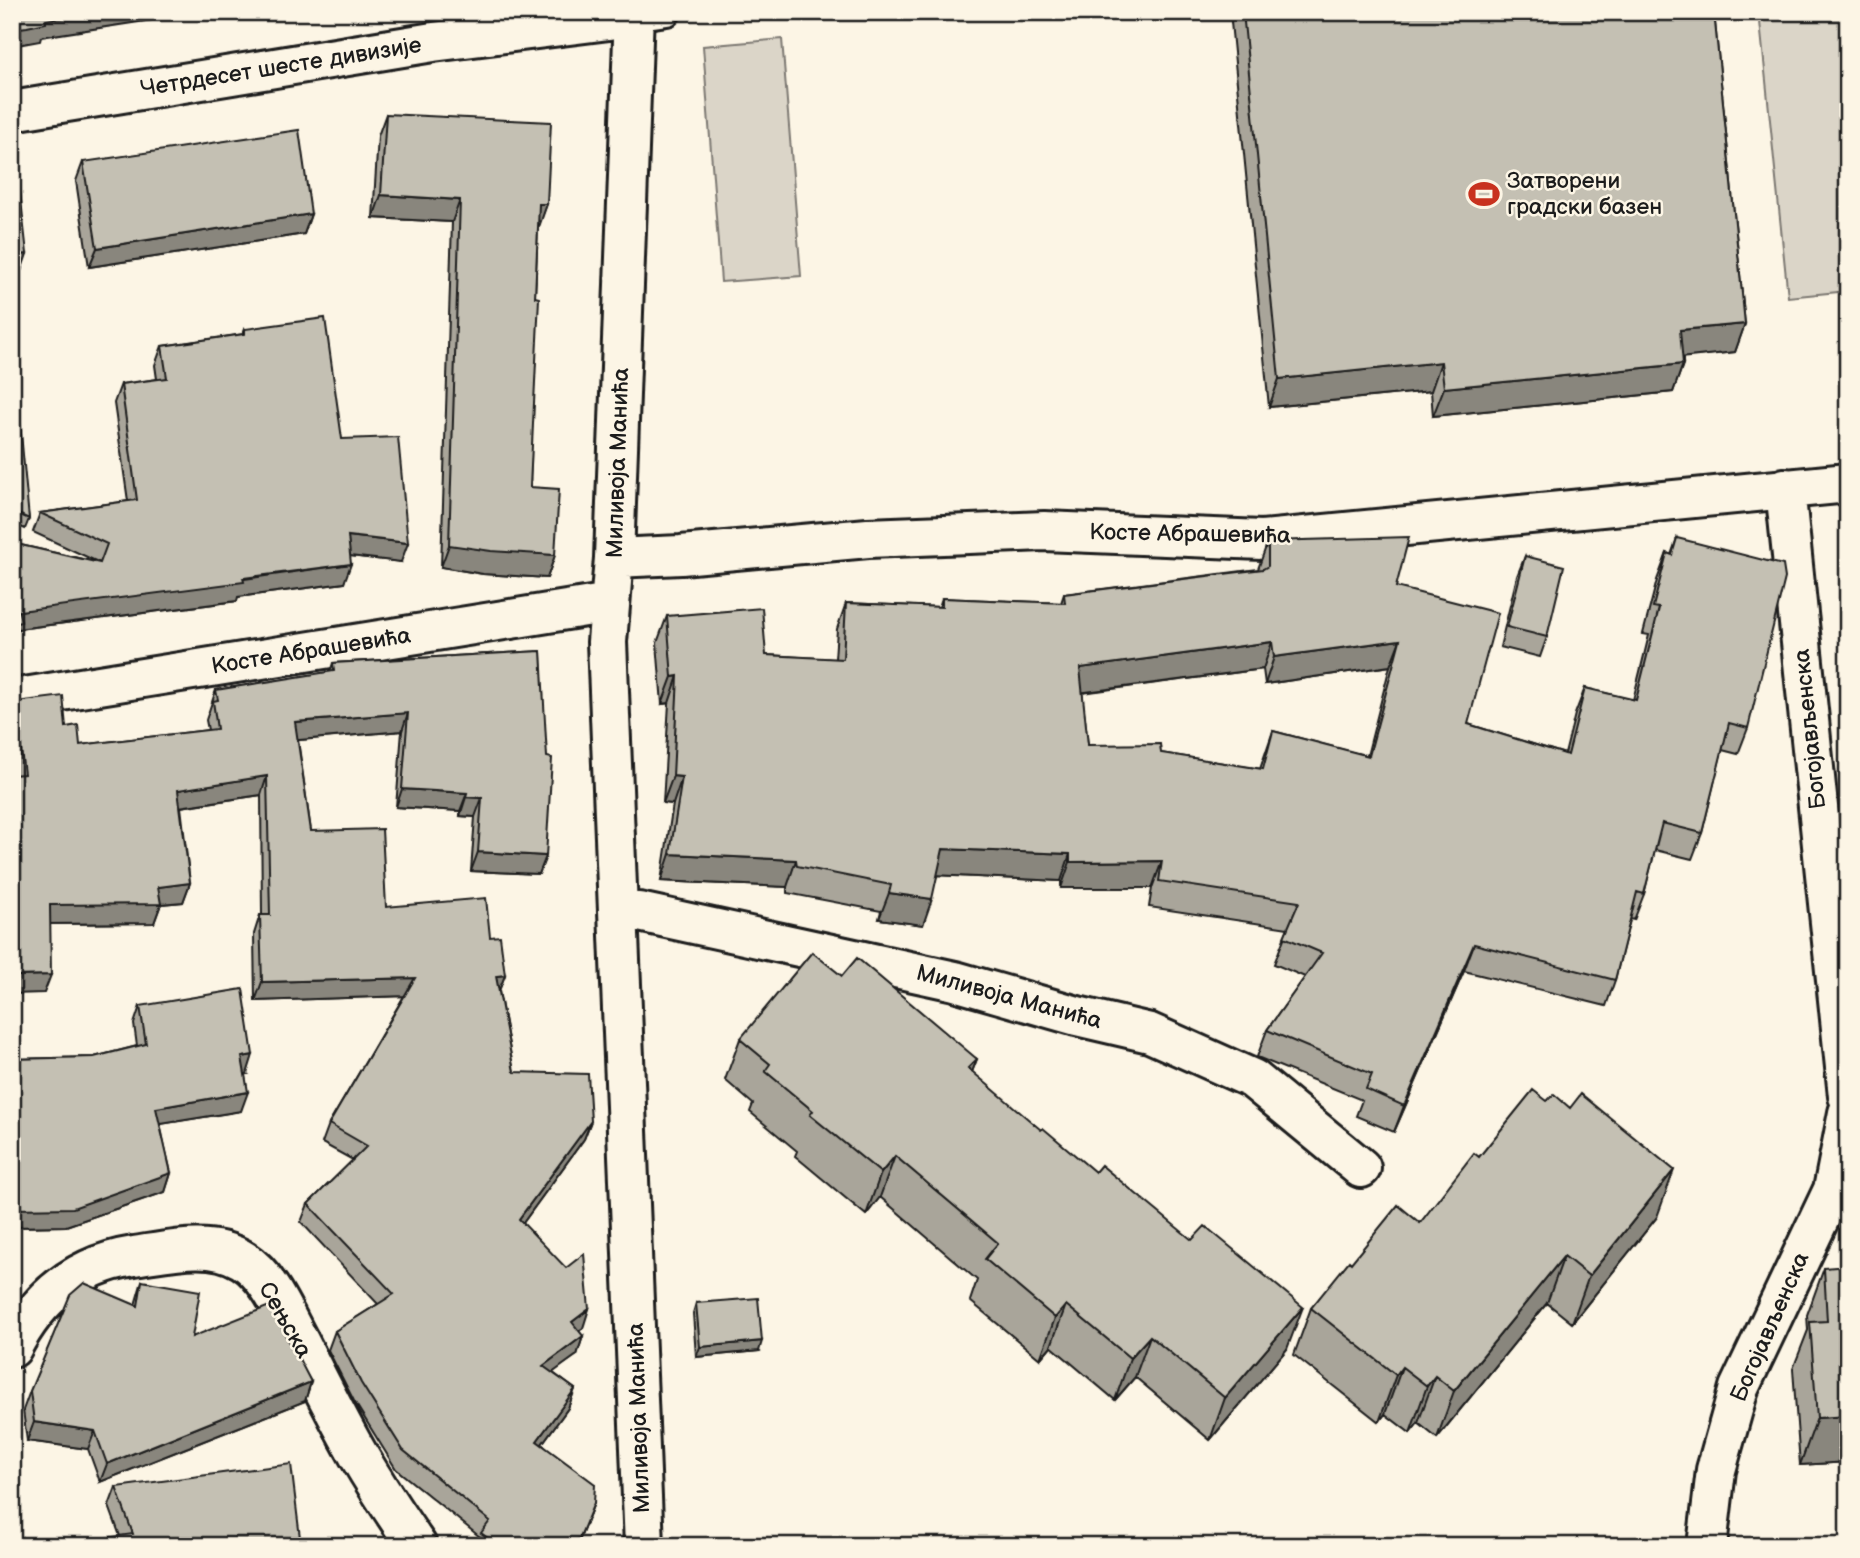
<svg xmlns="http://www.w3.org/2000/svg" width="1860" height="1558" font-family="'Balsamiq Sans',sans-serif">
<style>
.park{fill:#dbd5c8;stroke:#7c7872;stroke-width:2}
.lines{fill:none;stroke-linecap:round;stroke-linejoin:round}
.service-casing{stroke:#1c1c1c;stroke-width:32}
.minor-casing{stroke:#1c1c1c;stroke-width:44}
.service{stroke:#fcf5e5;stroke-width:26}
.minor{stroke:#fcf5e5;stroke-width:38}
.wall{fill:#a9a59a;stroke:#1c1c1c;stroke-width:2;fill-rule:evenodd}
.shaded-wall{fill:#89867d;stroke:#1c1c1c;stroke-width:2}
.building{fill:#c4c0b3;stroke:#1c1c1c;stroke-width:2;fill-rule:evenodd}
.labels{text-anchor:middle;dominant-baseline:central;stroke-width:5;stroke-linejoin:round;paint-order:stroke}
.street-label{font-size:23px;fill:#1c1c1c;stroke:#fcf5e5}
.poi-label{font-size:23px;fill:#1c1c1c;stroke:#fcf5e5;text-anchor:start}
</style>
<rect width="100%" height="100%" fill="#fcf5e5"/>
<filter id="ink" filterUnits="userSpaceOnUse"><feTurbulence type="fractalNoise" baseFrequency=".0143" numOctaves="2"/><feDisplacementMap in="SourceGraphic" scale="14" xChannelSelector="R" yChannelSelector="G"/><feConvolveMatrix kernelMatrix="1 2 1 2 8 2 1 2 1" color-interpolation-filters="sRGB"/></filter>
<g filter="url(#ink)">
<path class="park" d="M 1759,12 L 1848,12 L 1848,291 L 1788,297 Z
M 782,39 L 801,276 L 721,282 L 703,46 Z"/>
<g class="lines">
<g class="service-casing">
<path id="service" d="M 633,17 L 667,12"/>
</g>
<g class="minor-casing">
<path id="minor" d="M 634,12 L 614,558 L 607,642 L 644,1546
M 12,111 L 433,42 L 633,17
M 1785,488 L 1848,1096
M 614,558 L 681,555 L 868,538 L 1044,531 L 1262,540 L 1848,483
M 12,699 L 610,603
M 619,913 L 639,912 L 955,981 L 1077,1016 L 1150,1033 L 1253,1079 L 1361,1168
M 12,1348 C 38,1297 76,1265 134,1256 C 169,1251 211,1240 243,1260 C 270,1277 285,1316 300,1343 C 319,1381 338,1419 359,1456 C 377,1487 397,1517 417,1546
M 1707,1546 L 1716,1470 L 1739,1388 L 1833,1190 L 1848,1113"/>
</g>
<use href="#service" class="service"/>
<use href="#minor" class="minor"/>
</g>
<path class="wall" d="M 1230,12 L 1714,12 L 1745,324 L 1735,352 L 1683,357 L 1683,364 L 1673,392 L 1433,416 L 1431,391 L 1269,407 Z
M 386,114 L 547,204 L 538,227 L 535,297 L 530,487 L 555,555 L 547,578 L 483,574 L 441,567 L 452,222 L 373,218 L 378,136 Z
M 83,162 L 311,214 L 304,234 L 89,267 L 76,181 Z
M 245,329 L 342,439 L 401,562 L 350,556 L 344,583 L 238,597 L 237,601 L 18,629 L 14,641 L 12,641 L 12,543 L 100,563 L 33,532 L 40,513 L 128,501 L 114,403 L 121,384 L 157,379 L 155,365 L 162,346 L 243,334 Z
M 12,413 L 29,519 L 25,529 L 12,523 Z
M 1677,538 L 1748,728 L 1738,754 L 1722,750 L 1702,833 L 1692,859 L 1655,850 L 1644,894 L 1634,920 L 1630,919 L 1615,980 L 1606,1006 L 1464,971 L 1394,1132 L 1356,1116 L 1362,1100 L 1257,1057 L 1267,1030 L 1305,977 L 1274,964 L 1288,928 L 1149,907 L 1152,888 L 1061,888 L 1061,881 L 937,875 L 923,925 L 879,919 L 881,911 L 787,893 L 787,887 L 661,881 L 673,804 L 663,803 L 669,703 L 662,704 L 657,643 L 667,616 L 766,655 L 835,659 L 837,629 L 846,603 L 939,607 L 942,598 L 1061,603 L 1064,594 L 1258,569 L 1268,541 L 1396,587 L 1468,724 L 1565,754 L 1575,714 L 1585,688 L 1633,700 L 1649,635 L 1643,634 L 1657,580 L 1667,553 L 1671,555 ZM 1390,666 L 1367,756 L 1273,731 L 1260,769 L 1161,753 L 1088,745 L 1082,693 L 1263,669 L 1265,684 Z
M 1525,556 L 1547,637 L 1540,657 L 1500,647 L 1517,576 Z
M 541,651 L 546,856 L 539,874 L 471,871 L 475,817 L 460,816 L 460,811 L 396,807 L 402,731 L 298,740 L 311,831 L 386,907 L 490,937 L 505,975 L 499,991 L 514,1072 L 591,1121 L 584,1139 L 523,1223 L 583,1328 L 579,1331 L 583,1336 L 577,1355 L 552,1372 L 575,1389 L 568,1408 L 542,1444 L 594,1503 L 577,1546 L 477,1546 L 480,1537 L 396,1469 L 354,1401 L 328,1350 L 335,1331 L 378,1304 L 301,1222 L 308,1204 L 353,1160 L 322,1143 L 329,1124 L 404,996 L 255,1001 L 254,934 L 260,915 L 262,915 L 261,795 L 181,807 L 190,883 L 183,902 L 161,904 L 154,923 L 50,924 L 44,993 L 12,754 L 12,709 L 15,702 L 66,727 L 80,745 L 208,730 L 206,720 L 216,690 L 330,672 L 333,663 Z
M 842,976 L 977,1059 L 972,1072 L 1287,1349 L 1210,1440 L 1135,1377 L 1115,1400 L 1051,1346 L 1040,1359 L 970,1301 L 977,1280 L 880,1197 L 866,1215 L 795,1156 L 797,1151 L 750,1112 L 753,1104 L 725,1080 L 740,1039 Z
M 140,1006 L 247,1074 L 245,1074 L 241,1111 L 160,1124 L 171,1173 L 165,1192 L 66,1226 L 12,1227 L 12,1059 L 94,1057 L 137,1046 L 134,1024 Z
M 1479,1157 L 1657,1217 L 1572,1323 L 1547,1303 L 1437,1438 L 1418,1423 L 1410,1433 L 1385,1414 L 1379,1422 L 1294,1355 L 1311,1308 L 1351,1263 L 1420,1223 Z
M 1824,1268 L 1848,1462 L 1800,1465 L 1793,1369 L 1808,1330 L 1807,1315 Z
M 142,1281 L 192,1337 L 295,1356 L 311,1382 L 305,1401 L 100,1482 L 88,1449 L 27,1441 L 23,1410 L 30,1391 L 135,1305 Z
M 696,1303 L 759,1351 L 696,1357 L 693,1313 Z
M 116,1487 L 301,1546 L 120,1536 L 109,1506 Z"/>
<path class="shaded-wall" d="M 94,12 L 192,12 L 191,14 L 41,37 L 40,41 L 12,46 L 12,29 L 46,20 Z
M 193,12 L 212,12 L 191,16 Z
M 381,195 L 460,200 L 452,222 L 373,218 Z
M 539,204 L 547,204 L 539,227 L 531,226 Z
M 311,214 L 304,234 L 89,267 L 97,248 Z
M 27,254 L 20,274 L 12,275 L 12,256 Z
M 1745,324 L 1735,352 L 1670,359 L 1680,330 Z
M 1441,362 L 1431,391 L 1269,407 L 1279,379 Z
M 1683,364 L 1673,392 L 1433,416 L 1444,388 Z
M 348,536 L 408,543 L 401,562 L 341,555 Z
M 449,545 L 555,555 L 547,578 L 483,574 L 441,567 Z
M 351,564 L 344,583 L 238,597 L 237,601 L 18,629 L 14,641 L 12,641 L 12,624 L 19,611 Z
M 1400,640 L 1390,666 L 1265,684 L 1274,657 Z
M 1272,642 L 1263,669 L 1070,694 L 1080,668 Z
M 678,676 L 669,703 L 662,704 L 672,677 Z
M 408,713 L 402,731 L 288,741 L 295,722 Z
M 267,776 L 261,795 L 172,808 L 178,790 Z
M 673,776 L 682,777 L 673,804 L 663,803 Z
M 402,789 L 467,793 L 460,811 L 396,807 Z
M 466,797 L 482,798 L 475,817 L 460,816 Z
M 943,849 L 1070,854 L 1061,881 L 933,875 Z
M 478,852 L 546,856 L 539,874 L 471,871 Z
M 670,854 L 796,860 L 787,887 L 661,881 Z
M 1162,861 L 1152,888 L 1061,888 L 1070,862 Z
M 190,883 L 183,902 L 161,904 L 154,923 L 43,924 L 50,905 L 158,887 Z
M 889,893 L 932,899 L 923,925 L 879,919 Z
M 1474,944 L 1464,971 L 1394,1132 L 1404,1106 Z
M 51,975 L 44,993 L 12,994 L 12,976 Z
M 505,975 L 498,993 L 496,976 Z
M 415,978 L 408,996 L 255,1001 L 262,982 Z
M 253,1055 L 247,1074 L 236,1075 L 242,1057 Z
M 977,1059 L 961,1100 L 968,1068 Z
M 248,1092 L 241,1111 L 149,1126 L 156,1108 Z
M 591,1121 L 584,1139 L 512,1238 L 519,1219 Z
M 895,1156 L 880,1197 L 866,1215 L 881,1173 Z
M 1674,1170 L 1657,1217 L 1572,1323 L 1589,1276 Z
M 171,1173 L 165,1192 L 66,1226 L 12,1227 L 12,1209 Z
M 1564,1256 L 1547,1303 L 1437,1438 L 1454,1391 Z
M 1066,1305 L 1051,1346 L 1040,1359 L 1055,1318 Z
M 1303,1307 L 1287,1349 L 1210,1440 L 1225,1398 Z
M 589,1309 L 583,1328 L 565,1340 L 572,1322 Z
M 583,1336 L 577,1355 L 537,1384 L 543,1366 Z
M 1150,1336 L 1135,1377 L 1115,1400 L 1130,1358 Z
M 762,1341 L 759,1351 L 696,1357 L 700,1347 Z
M 1402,1367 L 1385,1414 L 1379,1422 L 1396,1375 Z
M 1435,1376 L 1418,1423 L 1410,1433 L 1427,1386 Z
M 311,1382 L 305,1401 L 100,1482 L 107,1464 Z
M 575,1389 L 568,1408 L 531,1459 L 537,1441 Z
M 1848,1416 L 1848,1462 L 1800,1465 L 1817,1418 Z
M 34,1422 L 95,1431 L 88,1449 L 27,1441 Z
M 594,1503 L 577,1546 L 571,1546 Z"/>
<path class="building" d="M 12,12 L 94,12 L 46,20 L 46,23 L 27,27 L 12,29 Z
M 1243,12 L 1714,12 L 1745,324 L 1680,330 L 1683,364 L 1444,388 L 1441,362 L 1279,379 Z
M 386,114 L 551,122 L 547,204 L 539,204 L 535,297 L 539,298 L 530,487 L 559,489 L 555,555 L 491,551 L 449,545 L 460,200 L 381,195 Z
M 299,130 L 311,214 L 97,248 L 83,162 Z
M 19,182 L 27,254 L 12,256 L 12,183 Z
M 325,318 L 342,439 L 398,437 L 408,543 L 348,536 L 351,564 L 243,578 L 244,582 L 19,611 L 21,622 L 12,624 L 12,543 L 100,563 L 107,544 L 40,513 L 137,500 L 121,384 L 167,378 L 162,346 L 245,334 L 245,329 Z
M 19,412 L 29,519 L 12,511 L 12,413 Z
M 1409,537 L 1396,587 L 1498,613 L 1468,724 L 1568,755 L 1585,688 L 1636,700 L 1659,608 L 1653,607 L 1667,553 L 1672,555 L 1677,538 L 1783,565 L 1785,578 L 1748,728 L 1729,723 L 1702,833 L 1662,823 L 1644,894 L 1637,892 L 1615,980 L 1474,944 L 1404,1106 L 1366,1089 L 1372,1074 L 1267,1030 L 1322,953 L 1284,937 L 1299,902 L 1159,881 L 1162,861 L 1070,862 L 1070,854 L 943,849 L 932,899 L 889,893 L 891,885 L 797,866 L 796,860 L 670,854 L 682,777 L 673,776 L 678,676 L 672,677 L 667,616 L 762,608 L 766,655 L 843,659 L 846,603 L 942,607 L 942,598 L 1065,603 L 1064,594 L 1263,569 L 1268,566 L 1268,541 ZM 1400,640 L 1369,756 L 1273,731 L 1263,769 L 1161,753 L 1160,744 L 1088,745 L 1080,668 L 1272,642 L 1274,657 Z
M 1525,556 L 1564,566 L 1547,637 L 1507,627 Z
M 541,651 L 547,757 L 552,758 L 546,856 L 478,852 L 482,798 L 466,797 L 467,793 L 402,789 L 408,713 L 295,722 L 311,831 L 382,829 L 386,907 L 486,898 L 490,937 L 500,936 L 505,975 L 496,976 L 514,1072 L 588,1074 L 591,1121 L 519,1219 L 566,1268 L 584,1254 L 589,1309 L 572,1322 L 583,1336 L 543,1366 L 575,1389 L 537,1441 L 595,1484 L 594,1503 L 580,1537 L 571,1546 L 499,1546 L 481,1533 L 490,1521 L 403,1450 L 361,1383 L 335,1331 L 394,1294 L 308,1204 L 367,1146 L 329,1124 L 415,978 L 262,982 L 260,915 L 270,915 L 267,776 L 178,790 L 190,883 L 158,887 L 161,904 L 50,905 L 51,975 L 12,976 L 12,775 L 24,774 L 15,702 L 63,696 L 66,727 L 78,725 L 80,745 L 217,729 L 213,701 L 218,700 L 216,690 L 334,671 L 333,663 Z
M 812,952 L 842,976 L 857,958 L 977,1059 L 968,1068 L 1041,1130 L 1043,1128 L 1095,1172 L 1101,1165 L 1192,1240 L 1205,1226 L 1303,1307 L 1225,1398 L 1150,1336 L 1130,1358 L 1066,1305 L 1055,1318 L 985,1259 L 998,1243 L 895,1156 L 881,1173 L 810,1115 L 813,1111 L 765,1071 L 770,1064 L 740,1039 Z
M 243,989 L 253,1055 L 242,1057 L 248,1092 L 156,1108 L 171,1173 L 73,1208 L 12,1209 L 12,1059 L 94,1057 L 146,1044 L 140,1006 Z
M 1533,1090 L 1547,1101 L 1554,1094 L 1570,1108 L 1581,1094 L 1674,1170 L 1589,1276 L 1564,1256 L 1454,1391 L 1435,1376 L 1427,1386 L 1402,1367 L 1396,1375 L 1311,1308 L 1349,1261 L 1351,1263 L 1398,1205 L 1420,1223 L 1474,1153 L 1479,1157 Z
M 1848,1266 L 1848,1416 L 1817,1418 L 1810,1322 L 1827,1321 L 1824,1268 Z
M 142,1281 L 200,1291 L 192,1337 L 272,1305 L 295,1356 L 297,1355 L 311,1382 L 107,1464 L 95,1431 L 34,1422 L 30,1391 L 70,1295 L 84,1283 L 138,1306 Z
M 758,1298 L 762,1341 L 700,1347 L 696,1303 Z
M 291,1464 L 301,1546 L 50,1546 L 133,1534 L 116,1487 Z"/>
</g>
<defs>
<g id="stadium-bare" transform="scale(2.415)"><path d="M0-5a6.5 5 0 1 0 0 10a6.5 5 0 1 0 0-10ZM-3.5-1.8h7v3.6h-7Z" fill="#c8321e" stroke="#fcf5e5" stroke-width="2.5" paint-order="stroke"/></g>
</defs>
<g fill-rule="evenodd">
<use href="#stadium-bare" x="1484" y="194"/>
</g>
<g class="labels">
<g class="street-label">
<text transform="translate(281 67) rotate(-9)">Четрдесет шесте дивизије</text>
<text transform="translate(618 463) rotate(-88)">Миливоја Манића</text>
<text transform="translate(1190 534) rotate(1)">Косте Абрашевића</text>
<text transform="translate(311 651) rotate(-9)">Косте Абрашевића</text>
<text transform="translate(1810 729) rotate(-96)">Богојављенска</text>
<text transform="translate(1009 997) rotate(15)">Миливоја Манића</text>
<text transform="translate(285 1320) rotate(60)">Сењска</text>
<text transform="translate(1770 1327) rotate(-66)">Богојављенска</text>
<text transform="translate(639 1418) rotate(-92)">Миливоја Манића</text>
</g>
<g class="poi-label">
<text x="1507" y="181">Затворени<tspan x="1507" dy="26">градски базен</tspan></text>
</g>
</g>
<rect width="1860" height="1558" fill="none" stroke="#fcf5e5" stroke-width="42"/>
<rect x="21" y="21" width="1818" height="1516" fill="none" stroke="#1c1c1c" stroke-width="2.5" filter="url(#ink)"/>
</svg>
